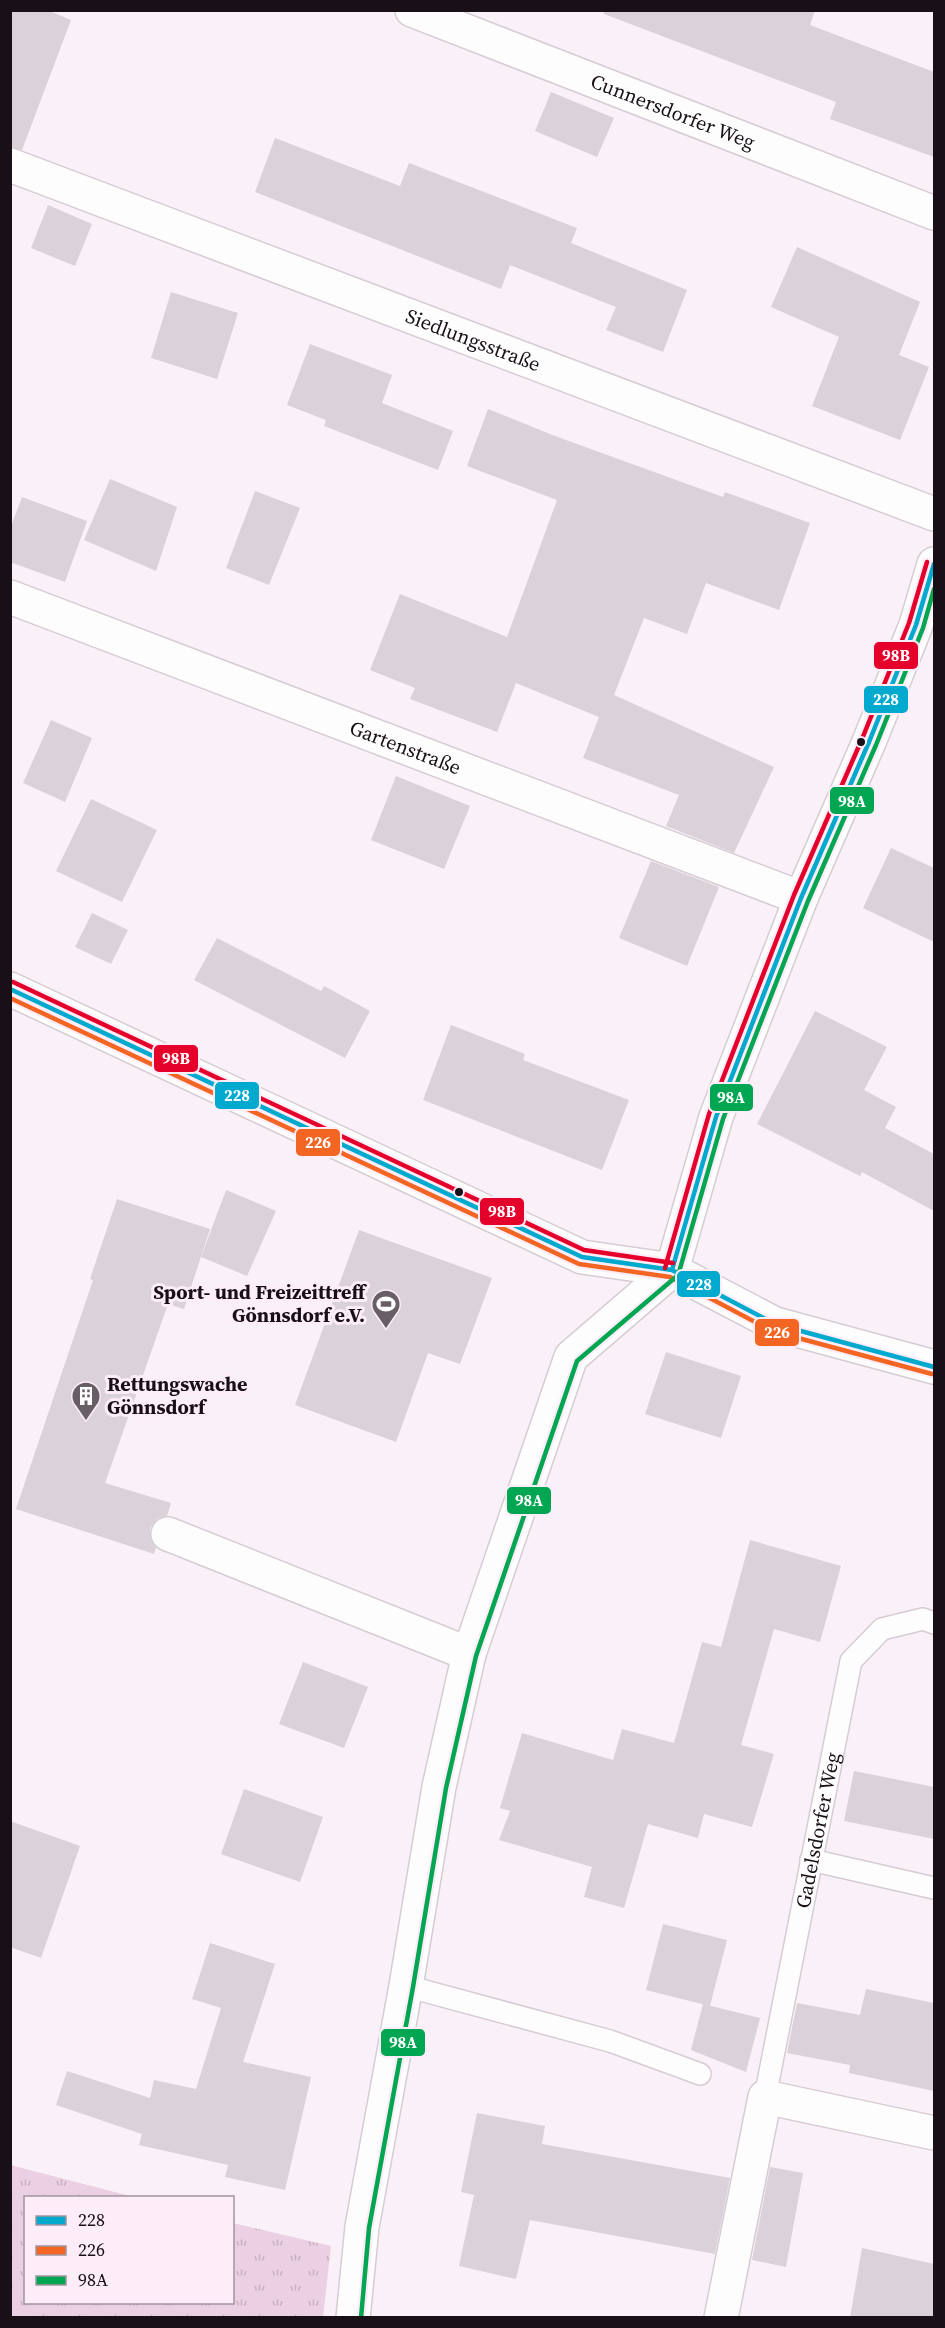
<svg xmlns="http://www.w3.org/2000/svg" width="945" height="2328" font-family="'Source Serif 4',serif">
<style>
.grass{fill:url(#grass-tufts)}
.building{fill:#dbd1d8}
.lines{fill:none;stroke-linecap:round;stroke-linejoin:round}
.service-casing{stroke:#d6ccd3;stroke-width:24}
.minor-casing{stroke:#d6ccd3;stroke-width:36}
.tertiary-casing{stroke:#d6ccd3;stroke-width:36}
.service{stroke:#fefdfe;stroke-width:21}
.minor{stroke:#fefdfe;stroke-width:33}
.tertiary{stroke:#fefdfe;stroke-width:33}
.bus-1-casing{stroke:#fdedf8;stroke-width:9}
.bus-2-casing{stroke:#fdedf8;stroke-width:9}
.bus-3-casing{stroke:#fdedf8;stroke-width:9}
.bus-4-casing{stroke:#fdedf8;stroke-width:9}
.bus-1{stroke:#00a9ce;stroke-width:4.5}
.bus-2{stroke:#f26522;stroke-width:4.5}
.bus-3{stroke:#00a651;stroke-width:4.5}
.bus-4{stroke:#e4002b;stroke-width:4.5}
.bus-dot{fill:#191017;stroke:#fdedf8;stroke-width:2}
.labels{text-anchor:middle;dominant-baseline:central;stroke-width:6;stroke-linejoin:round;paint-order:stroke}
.street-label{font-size:20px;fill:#191017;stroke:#fdedf8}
.poi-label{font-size:20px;font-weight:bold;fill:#191017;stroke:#fdedf8;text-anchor:end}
.line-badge{stroke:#fdedf8;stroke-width:2}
.badge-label{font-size:16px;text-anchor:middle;font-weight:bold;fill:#fff}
</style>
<defs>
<pattern id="grass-tufts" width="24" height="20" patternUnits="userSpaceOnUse" patternTransform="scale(1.5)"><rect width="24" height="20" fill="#ebcfe3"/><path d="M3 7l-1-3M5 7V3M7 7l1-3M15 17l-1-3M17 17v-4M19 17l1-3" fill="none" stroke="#c9b1c2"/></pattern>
</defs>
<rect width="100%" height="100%" fill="#faf0f7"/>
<path class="grass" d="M 10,2165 L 134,2197 L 26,2198 L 26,2302 L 232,2302 L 233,2223 L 331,2246 L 323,2317 L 11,2317 Z"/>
<path class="building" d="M 10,10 L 47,10 L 71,20 L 22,150 L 10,147 Z
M 604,10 L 815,10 L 810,25 L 934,72 L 934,157 L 830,119 L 836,102 L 604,14 Z
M 551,92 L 614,118 L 597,157 L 535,131 Z
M 275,138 L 400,186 L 409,163 L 577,228 L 571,243 L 687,290 L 663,352 L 606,330 L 616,307 L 510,265 L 501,289 L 255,192 Z
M 48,205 L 92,224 L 75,266 L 31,248 Z
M 797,247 L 920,302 L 899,355 L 929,367 L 900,440 L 812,406 L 839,337 L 771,307 Z
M 171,292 L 238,313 L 217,379 L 151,358 Z
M 310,344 L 392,375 L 382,403 L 453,431 L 438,470 L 324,426 L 326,420 L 287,405 Z
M 488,409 L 555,436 L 723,497 L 725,492 L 810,523 L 779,610 L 706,583 L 687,634 L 644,618 L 614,695 L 774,767 L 734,853 L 666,826 L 679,795 L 583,758 L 599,717 L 516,683 L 497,732 L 410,699 L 415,688 L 370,670 L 400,594 L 507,637 L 557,500 L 467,466 Z
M 110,479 L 177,507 L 156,571 L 84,540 Z
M 255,491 L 300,508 L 269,585 L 226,568 Z
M 22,497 L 87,521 L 65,582 L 10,562 L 10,529 Z
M 51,720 L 92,738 L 65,802 L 23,783 Z
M 396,776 L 470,806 L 444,869 L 371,840 Z
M 91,799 L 157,830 L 122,902 L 56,871 Z
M 891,848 L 934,868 L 934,942 L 863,908 Z
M 651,861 L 719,887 L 687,966 L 619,938 Z
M 92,913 L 128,930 L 111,964 L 75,947 Z
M 217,938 L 321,991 L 324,986 L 370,1011 L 345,1058 L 194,980 Z
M 815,1011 L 887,1047 L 864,1090 L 896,1107 L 885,1128 L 934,1154 L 934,1211 L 862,1172 L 860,1176 L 757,1124 Z
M 451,1025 L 525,1054 L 523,1060 L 629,1100 L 602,1170 L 423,1100 Z
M 226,1190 L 276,1211 L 247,1276 L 201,1257 Z
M 117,1199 L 210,1229 L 184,1309 L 168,1304 L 105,1483 L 171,1503 L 167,1516 L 157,1519 L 150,1528 L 150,1537 L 156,1548 L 154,1554 L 16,1509 L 93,1280 L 90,1279 Z
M 359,1230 L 492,1278 L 460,1364 L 428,1353 L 396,1442 L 295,1405 Z
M 666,1352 L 741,1376 L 721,1438 L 645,1414 Z
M 750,1540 L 841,1566 L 820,1642 L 774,1629 L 741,1745 L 774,1754 L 752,1827 L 704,1814 L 698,1838 L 648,1824 L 624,1908 L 584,1897 L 592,1867 L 499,1840 L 510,1811 L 500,1808 L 522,1733 L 613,1760 L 622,1729 L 674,1743 L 702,1642 L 721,1647 Z
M 303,1662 L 368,1687 L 344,1748 L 279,1724 Z
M 854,1771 L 934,1787 L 934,1839 L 844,1821 Z
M 244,1789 L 323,1817 L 300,1882 L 221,1854 Z
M 10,1821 L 80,1846 L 41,1958 L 10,1947 Z
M 663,1924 L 727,1940 L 710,2006 L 646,1990 Z
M 210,1943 L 275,1964 L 243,2062 L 311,2077 L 285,2190 L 225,2177 L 228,2165 L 139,2145 L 142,2134 L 56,2105 L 67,2071 L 150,2098 L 154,2080 L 196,2089 L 221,2008 L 192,1999 Z
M 866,1989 L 934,2003 L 934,2091 L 849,2073 L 850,2065 L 787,2053 L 797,2003 L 860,2015 Z
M 703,2004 L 760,2018 L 746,2072 L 691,2050 Z
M 477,2113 L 545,2126 L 542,2144 L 730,2178 L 715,2254 L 530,2220 L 516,2279 L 459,2266 L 474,2195 L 461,2192 Z
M 770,2167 L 803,2173 L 786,2267 L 752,2260 Z
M 862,2248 L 934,2264 L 934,2318 L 850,2318 Z"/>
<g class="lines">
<g class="service-casing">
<g id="service">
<path d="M 811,1860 L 934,1888"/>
<path d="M 406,1986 L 610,2041 L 700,2074"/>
<path id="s1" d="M 765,2097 L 851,1661 L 882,1629 L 923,1619 L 934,1623"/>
</g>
</g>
<g class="minor-casing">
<g id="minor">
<path id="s2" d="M 412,10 L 934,213"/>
<path id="s3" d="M 10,165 L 934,514"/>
<path id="s4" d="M 10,597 L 801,898"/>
<path d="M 168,1534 L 469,1654"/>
<path d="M 721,2318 L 765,2097 L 934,2133"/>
</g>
</g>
<g class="tertiary-casing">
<path id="tertiary" d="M 10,989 L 582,1257 L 672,1270 L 775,1324 L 934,1367
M 672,1270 L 716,1117 L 801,898 L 869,742 L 916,625 L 934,564
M 353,2318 L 362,2227 L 406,1986 L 439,1787 L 469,1654 L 571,1357 L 672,1270"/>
</g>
<use href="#service" class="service"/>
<use href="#minor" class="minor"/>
<use href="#tertiary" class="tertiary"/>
<g class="bus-1-casing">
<path id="bus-1" d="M 10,989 L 582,1257 L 672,1270 L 775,1324 L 934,1367
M 672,1270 L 716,1117 L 801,898 L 869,742 L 916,625 L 934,564"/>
</g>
<g class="bus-2-casing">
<path id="bus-2" d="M 10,998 L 579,1264 L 670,1277 L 772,1331 L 932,1374"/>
</g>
<g class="bus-3-casing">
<path id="bus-3" d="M 679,1272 L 723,1119 L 808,901 L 876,745 L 923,628 L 934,589
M 361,2318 L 369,2228 L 413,1987 L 446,1788 L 476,1656 L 577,1361 L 677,1276"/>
</g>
<g class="bus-4-casing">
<path id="bus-4" d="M 13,982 L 584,1250 L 673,1263
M 665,1268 L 709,1114 L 794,895 L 862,739 L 909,623 L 927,562"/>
</g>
<use href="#bus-1" class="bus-1"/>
<use href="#bus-2" class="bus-2"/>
<use href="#bus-3" class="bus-3"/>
<use href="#bus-4" class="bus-4"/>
</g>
<defs>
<g id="stadium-pin" transform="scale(1.5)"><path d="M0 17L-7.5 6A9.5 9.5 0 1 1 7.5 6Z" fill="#685e65" stroke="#fdedf8"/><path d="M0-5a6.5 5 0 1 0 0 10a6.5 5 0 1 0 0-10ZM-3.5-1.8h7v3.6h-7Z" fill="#fff"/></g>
<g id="building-pin" transform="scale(1.5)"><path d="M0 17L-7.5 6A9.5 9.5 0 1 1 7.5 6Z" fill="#685e65" stroke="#fdedf8"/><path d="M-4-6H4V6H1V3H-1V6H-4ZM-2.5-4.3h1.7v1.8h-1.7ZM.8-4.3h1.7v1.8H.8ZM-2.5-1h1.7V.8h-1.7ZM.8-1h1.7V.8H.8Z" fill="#fff"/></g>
</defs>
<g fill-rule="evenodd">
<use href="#stadium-pin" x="386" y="1304"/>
<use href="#building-pin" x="86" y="1396"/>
</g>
<g class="bus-dot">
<circle cx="861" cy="742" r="5"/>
<circle cx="459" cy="1192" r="5"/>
</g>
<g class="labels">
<g class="street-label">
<text stroke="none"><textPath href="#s2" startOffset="280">Cunnersdorfer Weg</textPath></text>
<text stroke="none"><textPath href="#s3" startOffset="495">Siedlungsstraße</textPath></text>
<text stroke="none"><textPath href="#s4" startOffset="423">Gartenstraße</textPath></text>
<text stroke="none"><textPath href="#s1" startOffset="272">Gadelsdorfer Weg</textPath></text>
</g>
<g class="poi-label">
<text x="365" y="1292">Sport- und Freizeittreff<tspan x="365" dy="23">Gönnsdorf e.V.</tspan></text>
<text x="107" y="1384" text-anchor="start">Rettungswache<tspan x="107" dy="23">Gönnsdorf</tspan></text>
</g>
</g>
<g class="line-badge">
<rect x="873" y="641" width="46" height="29" rx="6" fill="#e4002b"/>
<rect x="863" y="685" width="46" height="29" rx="6" fill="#00a9ce"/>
<rect x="829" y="786" width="46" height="29" rx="6" fill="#00a651"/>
<rect x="153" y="1044" width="46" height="29" rx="6" fill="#e4002b"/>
<rect x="214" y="1081" width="46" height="29" rx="6" fill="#00a9ce"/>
<rect x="709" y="1083" width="45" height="29" rx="6" fill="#00a651"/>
<rect x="295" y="1128" width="46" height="29" rx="6" fill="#f26522"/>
<rect x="479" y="1197" width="46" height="29" rx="6" fill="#e4002b"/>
<rect x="676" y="1270" width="45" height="28" rx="6" fill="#00a9ce"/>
<rect x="754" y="1318" width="46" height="29" rx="6" fill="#f26522"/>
<rect x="506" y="1486" width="46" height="29" rx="6" fill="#00a651"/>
<rect x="380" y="2028" width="46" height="29" rx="6" fill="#00a651"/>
</g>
<g class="badge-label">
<text x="896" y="661">98B</text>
<text x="886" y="705">228</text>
<text x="852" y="807">98A</text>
<text x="176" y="1064">98B</text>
<text x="237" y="1101">228</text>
<text x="731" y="1103">98A</text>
<text x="318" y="1148">226</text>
<text x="502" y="1217">98B</text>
<text x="699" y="1290">228</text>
<text x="777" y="1338">226</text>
<text x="529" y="1506">98A</text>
<text x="403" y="2048">98A</text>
</g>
<rect width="945" height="2328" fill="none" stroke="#191017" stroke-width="24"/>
<rect x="24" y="2196" width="210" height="108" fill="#fdedf8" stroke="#a2959e" stroke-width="1.5"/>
<rect x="36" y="2216" width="30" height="9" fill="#00a9ce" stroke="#a2959e" stroke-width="1.5"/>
<text x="78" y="2226" font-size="18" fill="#191017">228</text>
<rect x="36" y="2246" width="30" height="9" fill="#f26522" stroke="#a2959e" stroke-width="1.5"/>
<text x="78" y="2256" font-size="18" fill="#191017">226</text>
<rect x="36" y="2276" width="30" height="9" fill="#00a651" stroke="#a2959e" stroke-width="1.5"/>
<text x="78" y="2286" font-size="18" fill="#191017">98A</text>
</svg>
